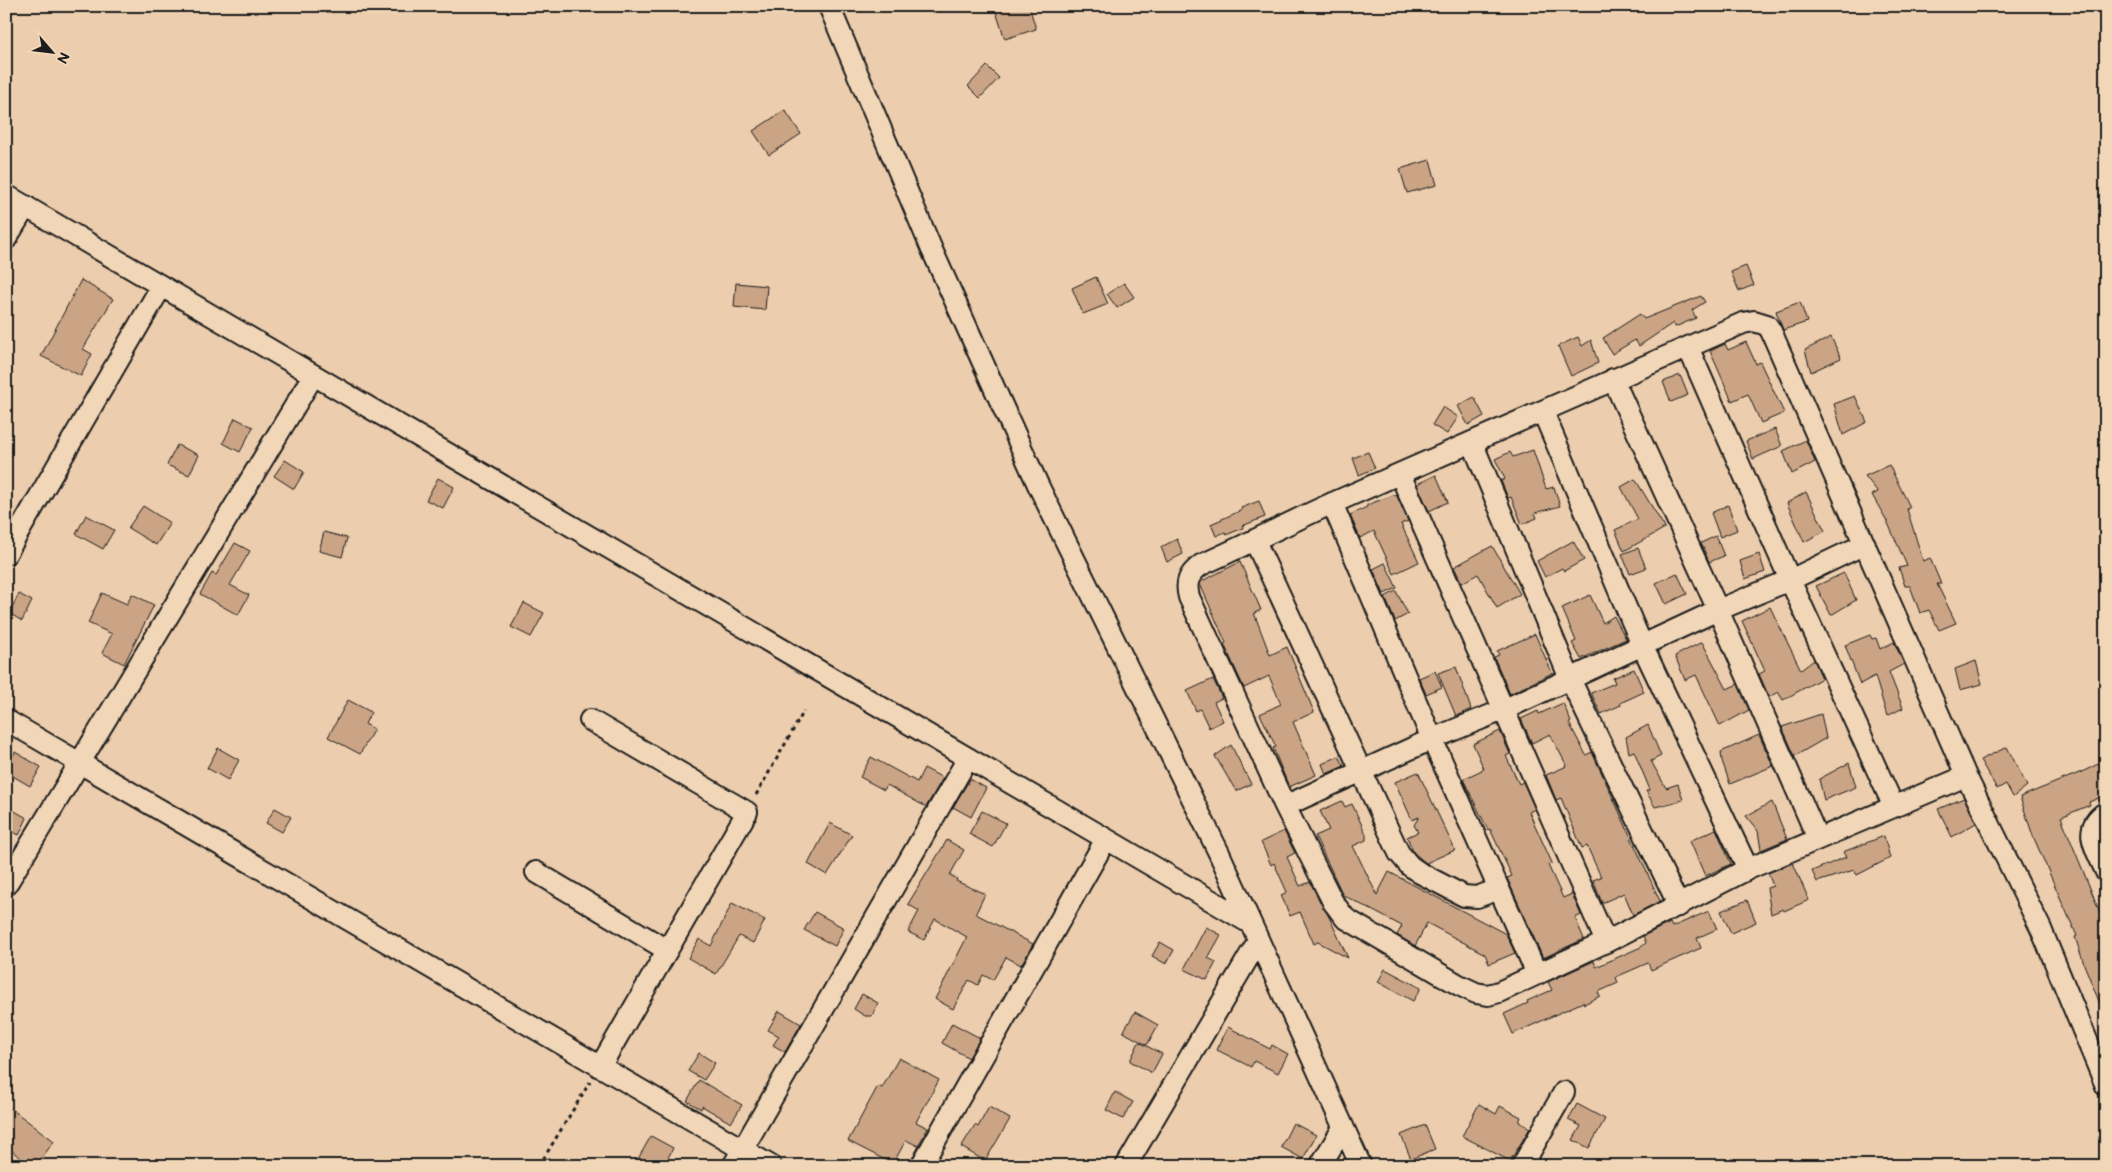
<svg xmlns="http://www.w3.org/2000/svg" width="2112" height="1172" font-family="'Balsamiq Sans',sans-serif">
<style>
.building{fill:#caa484;stroke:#1c1c1c}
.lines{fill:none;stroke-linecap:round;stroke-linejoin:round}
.minor-casing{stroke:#1c1c1c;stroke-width:24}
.path{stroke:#1c1c1c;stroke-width:3;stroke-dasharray:4 4;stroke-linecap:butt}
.minor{stroke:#f1d7b8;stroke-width:20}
</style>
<rect width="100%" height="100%" fill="#eccdad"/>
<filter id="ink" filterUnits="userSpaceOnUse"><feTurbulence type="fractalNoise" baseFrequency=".02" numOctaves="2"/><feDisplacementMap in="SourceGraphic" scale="10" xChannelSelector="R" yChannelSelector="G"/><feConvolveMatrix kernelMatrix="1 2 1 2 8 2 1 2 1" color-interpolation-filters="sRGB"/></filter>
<g filter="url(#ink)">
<path class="building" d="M 994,6 L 1029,6 L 1036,29 L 1005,39 Z
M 987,66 L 999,78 L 980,98 L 968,86 Z
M 785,110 L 801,134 L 769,155 L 753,131 Z
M 1430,160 L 1437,185 L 1407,193 L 1400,169 Z
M 1746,266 L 1754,285 L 1739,291 L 1731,272 Z
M 1096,277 L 1108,304 L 1083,314 L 1072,288 Z
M 81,280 L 113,299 L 83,349 L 92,354 L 81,376 L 41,356 Z
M 736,283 L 767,286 L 765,310 L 734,307 Z
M 1124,283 L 1134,297 L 1117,308 L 1107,294 Z
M 1701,296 L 1705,302 L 1692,310 L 1696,318 L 1675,327 L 1673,323 L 1639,346 L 1635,340 L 1612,354 L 1603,338 L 1640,314 L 1644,319 Z
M 1800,302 L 1807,322 L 1783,330 L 1776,311 Z
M 1578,337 L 1582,346 L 1591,340 L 1598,363 L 1571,376 L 1558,346 Z
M 1831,337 L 1841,358 L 1811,372 L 1805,350 Z
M 1746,342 L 1756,364 L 1760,362 L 1784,413 L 1761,423 L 1748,394 L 1732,401 L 1710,351 L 1725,344 L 1728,350 Z
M 1680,375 L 1688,395 L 1671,402 L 1663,382 Z
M 1855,396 L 1867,422 L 1843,435 L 1834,404 Z
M 1474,397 L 1484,416 L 1468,425 L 1458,406 Z
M 1443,407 L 1458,417 L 1447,434 L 1432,425 Z
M 235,418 L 253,427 L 240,452 L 223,443 Z
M 1775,429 L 1782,446 L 1753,459 L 1746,441 Z
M 1806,440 L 1815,462 L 1792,474 L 1783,451 Z
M 177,445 L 199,455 L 189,475 L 167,465 Z
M 1533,450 L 1546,489 L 1554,487 L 1560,506 L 1535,513 L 1537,518 L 1522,524 L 1511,497 L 1508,498 L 1501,481 L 1505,479 L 1495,459 L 1510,452 L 1513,457 Z
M 1368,452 L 1375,468 L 1359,475 L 1353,458 Z
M 285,460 L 304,472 L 294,489 L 274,476 Z
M 1889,465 L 1910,507 L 1907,509 L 1923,561 L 1930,558 L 1941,584 L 1937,584 L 1956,623 L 1939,630 L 1929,610 L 1920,613 L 1910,586 L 1905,586 L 1899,568 L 1907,566 L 1887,521 L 1872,495 L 1878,492 L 1865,476 Z
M 1436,475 L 1448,502 L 1429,511 L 1417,484 Z
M 438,478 L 454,487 L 443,508 L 426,500 Z
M 1635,479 L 1665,528 L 1624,551 L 1615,530 L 1638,519 L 1621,487 Z
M 1806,492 L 1825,531 L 1804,542 L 1787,503 Z
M 1396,494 L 1408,521 L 1401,524 L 1419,562 L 1394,574 L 1374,531 L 1360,538 L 1350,515 L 1367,507 L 1367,505 Z
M 1259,501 L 1265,517 L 1242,526 L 1243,528 L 1226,535 L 1225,532 L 1216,536 L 1211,524 L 1242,510 L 1241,508 Z
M 1728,505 L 1737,530 L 1720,537 L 1711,513 Z
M 143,506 L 170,523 L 156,545 L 128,528 Z
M 86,515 L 114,530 L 103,549 L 76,534 Z
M 324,532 L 347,538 L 342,557 L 319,551 Z
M 1716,536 L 1724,556 L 1709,562 L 1701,543 Z
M 1177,539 L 1183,554 L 1167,562 L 1161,547 Z
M 1573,541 L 1584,560 L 1564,571 L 1562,568 L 1545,577 L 1537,561 Z
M 235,543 L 250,551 L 230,585 L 249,595 L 238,615 L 200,594 L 212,573 L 216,575 Z
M 1492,546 L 1520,594 L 1497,608 L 1478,574 L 1462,583 L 1454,567 Z
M 1638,548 L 1646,568 L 1630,574 L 1622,554 Z
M 1759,554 L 1765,572 L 1745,579 L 1740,561 Z
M 1240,562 L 1261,610 L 1254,613 L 1270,655 L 1287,647 L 1314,712 L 1293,722 L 1316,775 L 1289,787 L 1273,748 L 1276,747 L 1260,714 L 1281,704 L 1269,676 L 1244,688 L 1224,644 L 1226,643 L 1200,584 L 1202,581 Z
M 1385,563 L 1397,588 L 1384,594 L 1373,569 Z
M 1677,573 L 1687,594 L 1666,604 L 1656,583 Z
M 1844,573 L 1856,600 L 1831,615 L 1816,586 Z
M 1396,591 L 1408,614 L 1395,621 L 1385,597 Z
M 102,593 L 127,604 L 132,594 L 154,605 L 124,664 L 102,653 L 112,634 L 88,623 Z
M 19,594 L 32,601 L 22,621 L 9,613 Z
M 1590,595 L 1603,623 L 1614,616 L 1626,639 L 1581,659 L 1572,643 L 1576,641 L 1562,608 Z
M 524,603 L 544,613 L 531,637 L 511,627 Z
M 1770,607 L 1801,670 L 1814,660 L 1822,678 L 1783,700 L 1778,692 L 1769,697 L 1759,674 L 1765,671 L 1742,621 Z
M 1535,634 L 1552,673 L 1510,694 L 1494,657 L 1499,655 L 1497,651 Z
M 1870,635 L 1872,639 L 1876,638 L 1880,649 L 1894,642 L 1904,664 L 1889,672 L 1903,708 L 1887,716 L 1875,676 L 1860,684 L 1845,645 Z
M 1702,642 L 1727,689 L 1738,684 L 1749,710 L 1720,726 L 1696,675 L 1685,680 L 1675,656 Z
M 1976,661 L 1982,684 L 1960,690 L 1955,669 Z
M 1456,667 L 1471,709 L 1456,716 L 1438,673 Z
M 1634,669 L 1644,692 L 1620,703 L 1621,705 L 1601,714 L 1591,693 L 1615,683 L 1613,678 Z
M 1435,671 L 1442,687 L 1426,694 L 1419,678 Z
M 1213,679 L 1222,698 L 1214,702 L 1223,721 L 1209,728 L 1200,709 L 1196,711 L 1187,691 Z
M 348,700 L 371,712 L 365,724 L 374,729 L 360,754 L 328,737 Z
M 1563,703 L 1571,722 L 1569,723 L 1586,755 L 1592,752 L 1660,901 L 1633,915 L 1624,893 L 1602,903 L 1593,880 L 1601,877 L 1587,846 L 1582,848 L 1561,798 L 1556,800 L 1546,775 L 1567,766 L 1550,734 L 1532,743 L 1521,719 L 1538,711 L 1539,714 Z
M 1821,714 L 1826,738 L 1795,756 L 1782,727 Z
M 1648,725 L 1661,756 L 1651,761 L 1666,788 L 1678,784 L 1683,800 L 1655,807 L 1646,791 L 1650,790 L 1634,751 L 1629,753 L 1626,737 Z
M 1500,731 L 1510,754 L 1506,756 L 1519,784 L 1523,782 L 1535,809 L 1529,812 L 1552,863 L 1548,865 L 1563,898 L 1572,894 L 1581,915 L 1575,918 L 1584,939 L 1543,958 L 1507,878 L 1512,876 L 1490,829 L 1488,830 L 1463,779 L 1484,769 L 1473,744 Z
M 1759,735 L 1773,766 L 1730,784 L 1722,761 L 1721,752 Z
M 1231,745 L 1251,784 L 1236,791 L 1215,756 Z
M 2007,747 L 2027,786 L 2013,797 L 2006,784 L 1997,789 L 1980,760 Z
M 218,748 L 239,760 L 228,780 L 207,768 Z
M 15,752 L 41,767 L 30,786 L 6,772 L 6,768 Z
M 1339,756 L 1344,766 L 1326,774 L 1322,764 Z
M 871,757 L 917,782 L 924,768 L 943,778 L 926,807 L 887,785 L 884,790 L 860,777 Z
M 2106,760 L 2106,795 L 2089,802 L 2090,805 L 2061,817 L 2106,927 L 2105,1016 L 2085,967 L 2075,937 L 2077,936 L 2033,836 L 2020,797 L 2084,771 Z
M 1849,763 L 1856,787 L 1824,800 L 1819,779 Z
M 1418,772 L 1455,850 L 1426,863 L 1414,853 L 1407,837 L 1418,832 L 1414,825 L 1419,817 L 1412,820 L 1395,782 Z
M 970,779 L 986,788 L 971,817 L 953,807 Z
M 1964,798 L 1976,823 L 1952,837 L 1938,809 Z
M 1342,801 L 1345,807 L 1352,804 L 1366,834 L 1366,840 L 1353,846 L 1377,895 L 1389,872 L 1506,934 L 1515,953 L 1489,964 L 1485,954 L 1427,923 L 1415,946 L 1397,935 L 1402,926 L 1343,895 L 1315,836 L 1329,830 L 1320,811 Z
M 1772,802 L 1787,839 L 1761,850 L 1758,831 L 1746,816 Z
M 275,808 L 291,817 L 282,832 L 266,823 Z
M 11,809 L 27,818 L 19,835 L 6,828 L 6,819 Z
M 982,811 L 1006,823 L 993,847 L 969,834 Z
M 830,823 L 852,835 L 827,875 L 808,864 Z
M 1716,829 L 1731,864 L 1705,876 L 1690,841 Z
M 1284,831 L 1295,853 L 1287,857 L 1300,886 L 1310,882 L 1329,917 L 1348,958 L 1318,942 L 1314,944 L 1300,912 L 1290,916 L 1281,895 L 1287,892 L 1274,863 L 1271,865 L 1261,842 Z
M 1884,836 L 1890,858 L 1857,875 L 1854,870 L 1817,882 L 1812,871 L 1846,857 L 1843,852 Z
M 947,840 L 964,850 L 950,875 L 957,879 L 956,881 L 985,894 L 976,913 L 978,915 L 1033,944 L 1021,965 L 1006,957 L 993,980 L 983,975 L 978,985 L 969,980 L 953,1009 L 935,999 L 967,937 L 935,919 L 924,940 L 908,932 L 919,911 L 908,904 Z
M 1793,863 L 1809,900 L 1784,911 L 1783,909 L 1771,914 L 1767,888 L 1773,886 L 1768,873 Z
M 1747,900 L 1756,922 L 1731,933 L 1721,911 Z
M 732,903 L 765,920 L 753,943 L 739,936 L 716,974 L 688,958 L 699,939 L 711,946 Z
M 1709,911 L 1717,929 L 1697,938 L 1701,948 L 1651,970 L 1648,963 L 1616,977 L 1618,983 L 1598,992 L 1600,996 L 1584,1004 L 1583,1002 L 1513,1034 L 1504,1014 L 1528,1003 L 1527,1001 L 1552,990 L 1548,982 L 1594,961 L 1596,967 L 1641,947 L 1646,943 L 1643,936 L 1670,923 L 1672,927 Z
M 815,912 L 844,928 L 835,946 L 804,930 Z
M 1206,927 L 1221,935 L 1208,958 L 1216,962 L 1207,980 L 1184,969 Z
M 1160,942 L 1174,950 L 1166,964 L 1152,956 Z
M 1385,969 L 1421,988 L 1413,1001 L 1378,982 Z
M 862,994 L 878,1003 L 872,1016 L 865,1016 L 854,1009 Z
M 779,1011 L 801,1024 L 785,1052 L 773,1045 L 779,1036 L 768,1030 Z
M 1135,1012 L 1158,1025 L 1147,1045 L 1123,1032 Z
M 952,1023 L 980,1038 L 969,1058 L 942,1043 Z
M 1228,1027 L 1270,1049 L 1272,1045 L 1288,1054 L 1278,1073 L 1254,1061 L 1251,1067 L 1217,1050 Z
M 1139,1042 L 1162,1054 L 1152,1073 L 1130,1061 Z
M 699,1053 L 715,1063 L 704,1080 L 688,1071 Z
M 899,1058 L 939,1080 L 916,1122 L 928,1128 L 918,1146 L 906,1140 L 893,1164 L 848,1141 L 878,1086 L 882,1088 Z
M 699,1080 L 742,1105 L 731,1123 L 702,1106 L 701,1109 L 687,1101 Z
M 1115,1092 L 1133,1102 L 1123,1119 L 1106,1110 Z
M 1479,1104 L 1496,1114 L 1500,1106 L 1521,1117 L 1519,1122 L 1530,1128 L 1510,1161 L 1462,1136 Z
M 1577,1104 L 1605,1119 L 1589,1148 L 1573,1140 L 1581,1126 L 1568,1120 Z
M 6,1105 L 54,1141 L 36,1166 L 32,1166 L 6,1147 Z
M 989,1107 L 1010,1119 L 985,1161 L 961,1147 L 975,1125 L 978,1127 Z
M 1293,1123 L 1316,1135 L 1303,1159 L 1281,1147 Z
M 1425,1125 L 1435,1149 L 1411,1159 L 1401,1135 Z
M 651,1136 L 673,1148 L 664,1166 L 634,1166 Z"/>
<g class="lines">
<g class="minor-casing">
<path id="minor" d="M 829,6 L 932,250 L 1039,487 L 1219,853 L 1361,1166
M 6,195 L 1248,922
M 6,239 L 26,206
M 1754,321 L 1767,325 L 1771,331 L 1966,776 L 1748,869 L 1606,942 L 1499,992 L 1488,995 L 1476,993 L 1459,985 L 1345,918 L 1333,902 L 1285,806 L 1189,597 C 1185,582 1189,574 1201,565 C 1246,545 1290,522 1335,502 C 1471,442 1607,383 1743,323 Z
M 1688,347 L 1790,580 L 1894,807
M 1613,379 L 1718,610 L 1818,839
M 1543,412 L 1642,645 L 1748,869
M 1472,442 L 1570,679 L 1679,906
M 1400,474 L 1606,942
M 1332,503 L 1432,739 L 1537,974
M 1255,541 L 1399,853 L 1410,866 L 1420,873 L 1464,896 L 1477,897 L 1499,889
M 6,554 L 161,287
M 6,720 L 771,1166
M 590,720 L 747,812 L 600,1067
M 1966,776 L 2041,929 L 2106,1086
M 1285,806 L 1432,739 L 1503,710 L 1718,610 L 1790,580 L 1865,544
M 2106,812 C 2080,829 2097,850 2106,872
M 536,872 L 667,950
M 6,885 L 313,376
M 733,1166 L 968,758
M 921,1166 L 1106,839
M 1126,1166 L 1258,941
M 1320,1166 L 1343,1128
M 1522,1166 L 1564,1092"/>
</g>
<path class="path" d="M 756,795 L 804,711
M 539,1166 L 590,1082"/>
<use href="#minor" class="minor"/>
</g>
</g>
<rect width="2112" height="1172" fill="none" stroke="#f1d7b8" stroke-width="25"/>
<rect x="12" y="12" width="2087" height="1147" fill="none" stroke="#1c1c1c" stroke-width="2" filter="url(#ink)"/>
<g transform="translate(52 52) rotate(118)" stroke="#f1d7b8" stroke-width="4" paint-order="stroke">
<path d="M0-4L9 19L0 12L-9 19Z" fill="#1c1c1c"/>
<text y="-8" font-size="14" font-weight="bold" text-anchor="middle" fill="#1c1c1c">N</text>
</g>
</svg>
